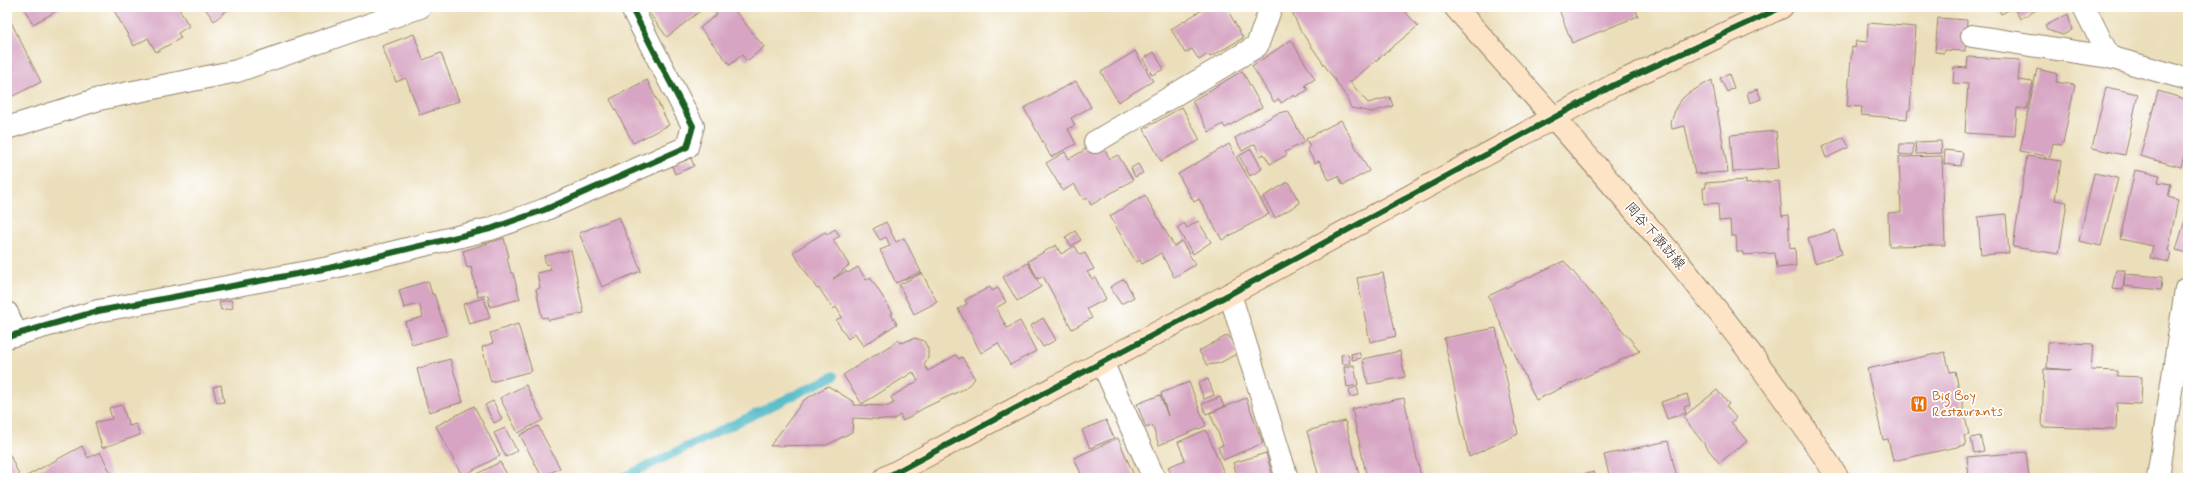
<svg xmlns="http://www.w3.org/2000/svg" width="2195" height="485" font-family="Mynerve,'Klee One',sans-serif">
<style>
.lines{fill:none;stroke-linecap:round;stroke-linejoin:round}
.stream{stroke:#49b6c4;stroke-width:9}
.building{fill:#d7a5c3}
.street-casing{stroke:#93846c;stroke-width:24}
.secondary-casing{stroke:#93846c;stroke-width:24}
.street{stroke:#fff;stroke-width:22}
.secondary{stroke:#fee4c6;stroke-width:22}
.cycleway-casing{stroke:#fff;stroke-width:8}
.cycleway{stroke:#1b5e20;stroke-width:6}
.labels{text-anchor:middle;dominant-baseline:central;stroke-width:3.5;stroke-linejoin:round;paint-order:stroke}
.street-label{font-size:14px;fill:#3b2a1e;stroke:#fff}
.food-label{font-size:14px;fill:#c56008;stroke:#fff;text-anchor:start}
</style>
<rect width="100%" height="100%" fill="#fff"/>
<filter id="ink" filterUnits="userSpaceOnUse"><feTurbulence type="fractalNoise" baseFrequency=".025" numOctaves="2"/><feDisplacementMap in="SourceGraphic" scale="8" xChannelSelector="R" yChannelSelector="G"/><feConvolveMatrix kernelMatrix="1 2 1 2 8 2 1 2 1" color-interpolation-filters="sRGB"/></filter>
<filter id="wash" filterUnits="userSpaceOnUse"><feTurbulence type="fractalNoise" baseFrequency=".012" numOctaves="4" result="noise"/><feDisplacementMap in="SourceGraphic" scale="16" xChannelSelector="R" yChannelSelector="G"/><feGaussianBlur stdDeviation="0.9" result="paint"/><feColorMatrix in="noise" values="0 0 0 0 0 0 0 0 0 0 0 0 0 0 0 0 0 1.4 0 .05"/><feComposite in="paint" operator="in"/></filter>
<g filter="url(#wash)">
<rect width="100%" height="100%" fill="#ebdeba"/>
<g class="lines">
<path class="stream" d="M 622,478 L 834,376"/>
</g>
<g id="blocks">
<path class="building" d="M 23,7 L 64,7 L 33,24 Z
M 112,7 L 178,7 L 189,26 L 178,33 L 181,38 L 156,52 L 148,38 L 134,46 Z
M 204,7 L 231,7 L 214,21 Z
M 649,7 L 705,7 L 667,37 L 646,9 Z
M 716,7 L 732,7 L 764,47 L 747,61 L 742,55 L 730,65 L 700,28 L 717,14 L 713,10 Z
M 1207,7 L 1226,7 L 1243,38 L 1210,57 L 1208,54 L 1199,60 L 1192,49 L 1185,53 L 1171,29 Z
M 1290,7 L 1401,7 L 1418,26 L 1350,82 L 1368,103 L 1390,97 L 1393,106 L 1372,112 L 1351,108 L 1346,96 L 1300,30 Z
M 1558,7 L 1635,7 L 1638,16 L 1572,43 Z
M 1998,7 L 2012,7 L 2013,8 L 2001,14 Z
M 2014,7 L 2042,7 L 2020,19 Z
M 7,14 L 41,82 L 7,99 Z
M 2068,14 L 2072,30 L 2063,35 L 2047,30 L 2045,26 Z
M 1938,18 L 1967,20 L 1965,51 L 1945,50 L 1944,53 L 1935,52 Z
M 1868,23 L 1916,27 L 1910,110 L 1908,110 L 1907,119 L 1861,115 L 1862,107 L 1847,106 L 1852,47 L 1855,48 L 1856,41 L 1867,42 Z
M 414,34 L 423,60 L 441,53 L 459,101 L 420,115 L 406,78 L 396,82 L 382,46 Z
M 1291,40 L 1315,79 L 1305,85 L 1308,90 L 1295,97 L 1294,95 L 1281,103 L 1279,99 L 1274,102 L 1252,66 Z
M 1135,51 L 1153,81 L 1118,102 L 1101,72 Z
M 1154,52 L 1164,69 L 1152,75 L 1143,59 Z
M 1968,57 L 2020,60 L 2018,80 L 2033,82 L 2027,109 L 2017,108 L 2015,136 L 1965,133 L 1968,84 L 1953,83 L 1954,67 L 1967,68 Z
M 2037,69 L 2058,74 L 2056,82 L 2075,85 L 2063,143 L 2061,145 L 2053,143 L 2050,157 L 2020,151 Z
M 1242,71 L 1262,107 L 1225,128 L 1223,124 L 1209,132 L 1192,101 Z
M 1729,74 L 1734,88 L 1727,92 L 1720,78 Z
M 647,80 L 669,125 L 633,143 L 610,99 Z
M 1712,80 L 1728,172 L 1695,174 L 1685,126 L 1672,129 L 1671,123 L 1676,107 L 1681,100 L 1687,94 Z
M 1076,81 L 1091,107 L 1071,118 L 1075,125 L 1068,129 L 1076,144 L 1051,157 L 1024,108 Z
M 2106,87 L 2138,94 L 2125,155 L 2092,148 Z
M 1757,89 L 1761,99 L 1750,103 L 1747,93 Z
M 2158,91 L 2188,100 L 2188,139 L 2181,167 L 2140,156 Z
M 1182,107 L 1200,140 L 1161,161 L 1144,129 Z
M 1288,111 L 1305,142 L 1285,152 L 1287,155 L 1270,164 L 1264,154 L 1260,156 L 1255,144 L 1242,151 L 1235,138 L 1278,113 Z
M 1341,120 L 1369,171 L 1343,185 L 1338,176 L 1329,180 L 1319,161 L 1315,163 L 1307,149 L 1310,146 L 1306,139 Z
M 1776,131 L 1779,168 L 1733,172 L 1730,135 Z
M 1844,137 L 1849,147 L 1826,158 L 1822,147 Z
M 1941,141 L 1942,153 L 1916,154 L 1915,142 Z
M 1229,144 L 1269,214 L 1222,240 L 1199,199 L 1194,202 L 1178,174 Z
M 1900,144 L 1913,144 L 1913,155 L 1899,154 Z
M 1102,145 L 1110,159 L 1118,155 L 1133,180 L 1091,205 L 1087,198 L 1084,200 L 1074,184 L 1063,191 L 1046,163 L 1065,152 L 1069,159 L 1088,148 Z
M 1251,149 L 1262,169 L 1250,176 L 1239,156 Z
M 1945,150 L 1963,152 L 1961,166 L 1944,164 Z
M 1942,156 L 1945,245 L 1889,246 L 1888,213 L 1901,212 L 1899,157 Z
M 2027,156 L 2061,161 L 2055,200 L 2067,202 L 2059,254 L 2013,247 Z
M 691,158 L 694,166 L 675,174 L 672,166 Z
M 1138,164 L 1143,173 L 1135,177 L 1131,168 Z
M 2135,170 L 2160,175 L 2158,182 L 2171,184 L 2168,197 L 2178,200 L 2168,251 L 2171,252 L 2169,262 L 2150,258 L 2153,246 L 2120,239 Z
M 2094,173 L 2118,178 L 2101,246 L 2079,241 Z
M 1746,180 L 1746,184 L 1779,181 L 1782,216 L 1788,215 L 1790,249 L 1795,248 L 1796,266 L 1777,268 L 1775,253 L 1743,255 L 1743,252 L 1737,252 L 1736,236 L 1731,236 L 1730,220 L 1719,221 L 1718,203 L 1704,204 L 1703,188 L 1706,188 L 1705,183 Z
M 1288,182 L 1300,203 L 1275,218 L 1263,197 Z
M 1145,195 L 1174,246 L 1182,241 L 1195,265 L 1174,277 L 1161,253 L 1142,264 L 1140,260 L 1136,262 L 1110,216 Z
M 2188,210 L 2188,253 L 2176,250 Z
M 2006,214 L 2009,253 L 1981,255 L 1978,217 Z
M 619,217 L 641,271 L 602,287 L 579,233 Z
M 1198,221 L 1211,242 L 1193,254 L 1177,228 L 1184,223 L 1187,228 Z
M 886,222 L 896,242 L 904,238 L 921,272 L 896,283 L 880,250 L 890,246 L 886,237 L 880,240 L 873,229 Z
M 835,229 L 840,236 L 833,240 L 849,265 L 833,279 L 846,271 L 848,273 L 858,267 L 866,280 L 870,277 L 893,313 L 891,314 L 897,324 L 863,346 L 855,333 L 848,339 L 836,320 L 842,317 L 836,307 L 833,309 L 819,288 L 817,289 L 793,252 L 825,232 L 827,234 Z
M 1835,230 L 1842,254 L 1815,263 L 1808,238 Z
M 1075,231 L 1081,240 L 1071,246 L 1065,237 Z
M 504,238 L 509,257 L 507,258 L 511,273 L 513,273 L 520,299 L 490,307 L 488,295 L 478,297 L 471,267 L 467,268 L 463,251 Z
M 1056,245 L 1061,254 L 1075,246 L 1080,255 L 1085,253 L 1094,269 L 1087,272 L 1092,279 L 1095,277 L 1106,299 L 1087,309 L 1092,318 L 1072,329 L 1043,276 L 1038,279 L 1028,261 Z
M 571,250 L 584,313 L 549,320 L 547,317 L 542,318 L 536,289 L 540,288 L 537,273 L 551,270 L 549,264 L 546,265 L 544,256 Z
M 1564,261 L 1640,351 L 1536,400 L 1488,296 Z
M 1028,263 L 1041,287 L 1017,301 L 1003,277 Z
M 2116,270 L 2125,270 L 2123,290 L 2112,289 Z
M 922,273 L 937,302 L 914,314 L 899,285 Z
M 1383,273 L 1396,336 L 1370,342 L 1357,278 Z
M 2125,274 L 2162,277 L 2161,290 L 2124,286 Z
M 1124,279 L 1134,297 L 1121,304 L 1110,287 Z
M 428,281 L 432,294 L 434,294 L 447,335 L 412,345 L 405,322 L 423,317 L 419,304 L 404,308 L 399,290 Z
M 990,287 L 992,291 L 998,288 L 1006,302 L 996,308 L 1007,328 L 1020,321 L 1036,351 L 1010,365 L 998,343 L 981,353 L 958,309 L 967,304 L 965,300 Z
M 484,298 L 490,318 L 469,324 L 463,304 Z
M 231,300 L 233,308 L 221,310 L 219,302 Z
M 1043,318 L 1056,340 L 1043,347 L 1030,326 Z
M 518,324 L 532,371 L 491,382 L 482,347 L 493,343 L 490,333 Z
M 1496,328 L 1518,434 L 1469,457 L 1444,338 Z
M 1228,335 L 1238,353 L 1220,363 L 1207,365 L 1199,351 Z
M 915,338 L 924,341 L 928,349 L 928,358 L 924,364 L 928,371 L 956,355 L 959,359 L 962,357 L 975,379 L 964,389 L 924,408 L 903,421 L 900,415 L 893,420 L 853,418 L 852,432 L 827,445 L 770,446 L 804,400 L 828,386 L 854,402 L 854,405 L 888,406 L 894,403 L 891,397 L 918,381 L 913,372 L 862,404 L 843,375 L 899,340 L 901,343 Z
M 2048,342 L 2093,344 L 2091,370 L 2117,371 L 2117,376 L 2142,377 L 2141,404 L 2117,403 L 2116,429 L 2042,427 L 2044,369 L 2071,370 L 2047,368 Z
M 1400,351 L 1405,377 L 1368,384 L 1363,359 Z
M 1359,352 L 1361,358 L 1352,360 L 1351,354 Z
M 1945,352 L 1950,372 L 1955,371 L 1969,435 L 1964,436 L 1966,445 L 1893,461 L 1888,439 L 1883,440 L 1867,369 Z
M 1348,354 L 1350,364 L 1342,364 L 1341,355 Z
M 450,359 L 463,402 L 429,412 L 417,369 Z
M 1354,365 L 1358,385 L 1347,387 L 1344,367 Z
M 1208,379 L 1214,395 L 1204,399 L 1198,383 Z
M 1189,382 L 1206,426 L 1159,445 L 1152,425 L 1146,428 L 1137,404 L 1160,395 L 1168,416 L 1161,393 Z
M 221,385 L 224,402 L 217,403 L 213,387 Z
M 526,385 L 543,420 L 518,433 L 500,398 Z
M 1357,387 L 1359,395 L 1350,397 L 1349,389 Z
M 1717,390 L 1729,404 L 1726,406 L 1736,418 L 1731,422 L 1747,441 L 1719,463 L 1683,417 Z
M 1687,394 L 1690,405 L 1684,407 L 1686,413 L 1667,419 L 1661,402 Z
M 1220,397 L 1224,407 L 1206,414 L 1202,404 Z
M 1246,398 L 1263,443 L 1223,460 L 1218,447 L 1223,445 L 1210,413 Z
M 1404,398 L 1421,477 L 1367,478 L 1352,409 Z
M 493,401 L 502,419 L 494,423 L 485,405 Z
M 122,405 L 129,426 L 136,424 L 140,435 L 102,448 L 95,422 L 112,419 L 109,408 Z
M 474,406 L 500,456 L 462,476 L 436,426 Z
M 1106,420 L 1114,438 L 1090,448 L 1082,430 Z
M 1345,421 L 1360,478 L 1319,478 L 1307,431 Z
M 538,426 L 560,468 L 542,477 L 520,435 Z
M 505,428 L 517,451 L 506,457 L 494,433 Z
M 1206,430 L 1226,478 L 1173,478 L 1168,467 L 1185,460 L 1178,442 Z
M 1980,436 L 1984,451 L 1974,453 L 1971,438 Z
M 1118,438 L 1135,478 L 1083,478 L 1074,458 Z
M 1668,441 L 1677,478 L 1610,478 L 1604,455 Z
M 82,446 L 88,458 L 100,452 L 113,477 L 23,478 Z
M 7,449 L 20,477 L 19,478 L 7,478 Z
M 2187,450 L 2188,478 L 2183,478 Z
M 2026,452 L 2029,478 L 1969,478 L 1967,457 Z
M 1266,453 L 1273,478 L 1238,478 L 1233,463 Z
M 500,462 L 509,478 L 469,478 Z
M 1594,472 L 1595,478 L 1572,478 L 1572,477 Z"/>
</g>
</g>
<g filter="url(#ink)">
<use href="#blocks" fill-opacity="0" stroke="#93846c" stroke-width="1"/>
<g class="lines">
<g class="street-casing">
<path id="street" d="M 2084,7 L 2109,57 L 2188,79
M 1972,36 L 2109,57
M 7,128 L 99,99 L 237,71 L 420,7
M 1095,142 L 1257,46 L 1271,7
M 1230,294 L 1287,478
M 7,313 L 16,334
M 7,337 L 98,311 L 329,268 L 490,229 L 544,210 L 687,147 L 693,126 L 631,7
M 1102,362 L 1154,478
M 2158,478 L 2186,289"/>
</g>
<g class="secondary-casing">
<path id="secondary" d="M 1455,7 C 1588,157 1730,309 1838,478
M 885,478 L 1230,294 L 1614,85 L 1782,7"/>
</g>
<use href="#street" class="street"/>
<use href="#secondary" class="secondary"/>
<g class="cycleway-casing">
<path id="cycleway" d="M 7,337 L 98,311 L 329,268 L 490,229 L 544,210 L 687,147 L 693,126 L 631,7
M 885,478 L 1230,294 L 1614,85 L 1782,7"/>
</g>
<use href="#cycleway" class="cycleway"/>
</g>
</g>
<defs>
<g id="restaurant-square" transform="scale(0.9)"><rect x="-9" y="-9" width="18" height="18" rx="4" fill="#e8710a" stroke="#fff"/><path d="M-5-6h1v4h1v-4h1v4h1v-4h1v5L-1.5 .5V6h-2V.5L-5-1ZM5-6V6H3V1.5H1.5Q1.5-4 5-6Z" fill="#fff"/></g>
</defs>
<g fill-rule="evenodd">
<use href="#restaurant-square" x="1919" y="404"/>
</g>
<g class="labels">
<g class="street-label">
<text transform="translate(1655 236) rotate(49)">岡谷下諏訪線</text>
</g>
<g class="food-label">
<text x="1932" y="396">Big Boy<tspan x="1932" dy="16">Restaurants</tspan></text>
</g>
</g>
<rect width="2195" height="485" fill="none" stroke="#fff" stroke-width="24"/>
</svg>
